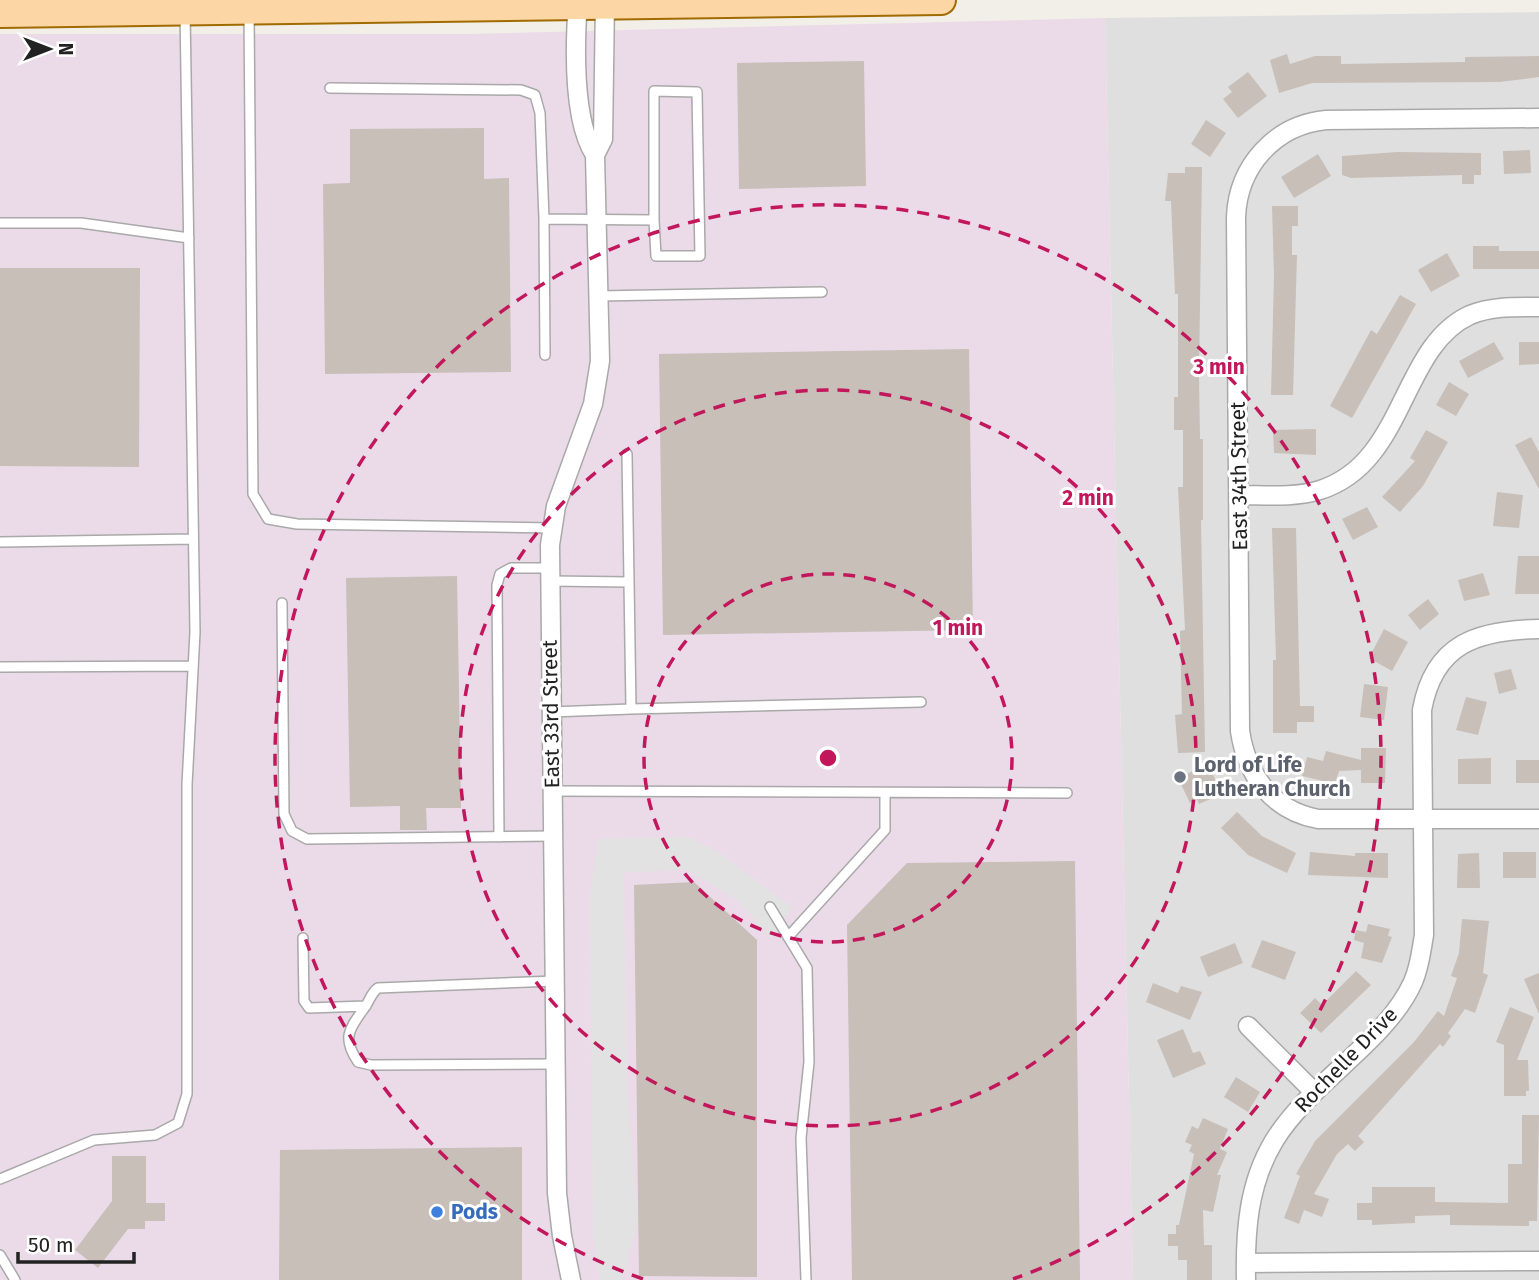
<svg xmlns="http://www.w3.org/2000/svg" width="1539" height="1280" font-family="'Fira Sans',sans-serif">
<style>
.residential{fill:#e0dfdf}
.industrial{fill:#ebdbe8}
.parking{fill:#e2e2e2}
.building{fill:#c7bfb8}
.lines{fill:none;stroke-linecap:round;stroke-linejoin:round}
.service-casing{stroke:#a9a9a9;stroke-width:12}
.minor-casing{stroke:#a9a9a9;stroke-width:21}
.primary-casing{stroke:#a06b00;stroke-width:32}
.service{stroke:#fff;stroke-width:9}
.minor{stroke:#fff;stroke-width:18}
.primary{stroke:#fcd6a4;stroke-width:28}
.ring{fill:none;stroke:#c2185b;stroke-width:3.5;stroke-dasharray:12 9}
.worship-dot{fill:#6b7280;stroke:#fff;stroke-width:2.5}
.shop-dot{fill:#3f7fe0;stroke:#fff;stroke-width:2.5}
.labels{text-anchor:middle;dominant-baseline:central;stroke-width:6;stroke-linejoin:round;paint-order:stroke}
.street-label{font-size:21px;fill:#222;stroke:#fff}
.worship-label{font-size:21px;font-weight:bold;fill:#5b616d;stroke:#fff;text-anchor:start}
.shop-label{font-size:21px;font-weight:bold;fill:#366cbe;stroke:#fff;text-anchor:start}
.centre{fill:#c2185b;stroke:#fff;stroke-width:3.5}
.ring-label{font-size:21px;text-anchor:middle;font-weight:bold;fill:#c2185b;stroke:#fff;stroke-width:6;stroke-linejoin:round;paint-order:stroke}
</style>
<rect width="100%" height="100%" fill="#f2efe9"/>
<path class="residential" d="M 1539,12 L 1539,1280 L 1133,1280 L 1105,18 Z"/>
<path class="industrial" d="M 1105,18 L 1133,1280 L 0,1280 L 0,34 L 467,34 Z"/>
<path class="parking" d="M 688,837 L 718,852 L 792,908 L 770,938 L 737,900 L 686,869 L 624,873 L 627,1091 L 638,1222 L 622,1280 L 600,1280 L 593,1233 L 590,894 L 598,839 Z"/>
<path class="building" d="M 1287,54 L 1290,64 L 1315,56 L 1341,56 L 1341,64 L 1465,62 L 1465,57 L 1539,56 L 1539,77 L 1500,82 L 1312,83 L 1279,93 L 1270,60 Z
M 864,61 L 866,186 L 739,189 L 737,63 Z
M 1248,72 L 1267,96 L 1238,118 L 1223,99 L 1232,92 L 1228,87 Z
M 1206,120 L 1226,133 L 1210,157 L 1191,144 Z
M 484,128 L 484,179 L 509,178 L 511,372 L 325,374 L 323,184 L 350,183 L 350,129 Z
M 1530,150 L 1531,173 L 1504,174 L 1503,151 Z
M 1397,152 L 1481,153 L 1481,175 L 1474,175 L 1474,184 L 1462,184 L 1462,175 L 1351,178 L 1342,175 L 1342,156 Z
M 1318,154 L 1331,176 L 1294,198 L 1281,177 Z
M 1185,167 L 1202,167 L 1199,374 L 1200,439 L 1203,439 L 1203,520 L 1201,520 L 1205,752 L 1178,753 L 1175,715 L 1182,714 L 1180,631 L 1185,630 L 1178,487 L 1183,487 L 1183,430 L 1174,430 L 1174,397 L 1178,397 L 1178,294 L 1175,294 L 1171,201 L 1165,201 L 1168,173 L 1185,173 Z
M 1272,206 L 1298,206 L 1298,226 L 1292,226 L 1292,255 L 1297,255 L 1293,395 L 1271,395 L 1274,275 Z
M 1473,246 L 1499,246 L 1499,251 L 1539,251 L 1539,269 L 1473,269 Z
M 1447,253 L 1460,276 L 1431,292 L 1418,270 Z
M 0,268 L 140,268 L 139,467 L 0,466 Z
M 1400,295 L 1416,304 L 1352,418 L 1330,406 L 1371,330 L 1377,334 Z
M 1494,342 L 1504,359 L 1468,378 L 1459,361 Z
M 1519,342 L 1539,342 L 1539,364 L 1519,365 Z
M 969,349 L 973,630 L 663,635 L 659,354 Z
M 1449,382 L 1469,394 L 1456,416 L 1436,405 Z
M 1316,429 L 1316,455 L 1274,453 L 1273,430 Z
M 1426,430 L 1448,442 L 1423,486 L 1400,512 L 1382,497 L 1415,461 L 1410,458 Z
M 1531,437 L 1539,452 L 1539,489 L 1515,445 Z
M 1497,492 L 1523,495 L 1519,528 L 1493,526 Z
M 1367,507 L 1378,527 L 1353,540 L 1342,519 Z
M 1272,528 L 1296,528 L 1300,706 L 1314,706 L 1314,722 L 1297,722 L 1297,733 L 1273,733 L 1273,660 L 1276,660 Z
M 1518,556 L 1539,556 L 1539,594 L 1515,594 Z
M 1483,573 L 1490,595 L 1464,601 L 1458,580 Z
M 457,576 L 461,808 L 426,808 L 427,830 L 400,830 L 400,806 L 350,807 L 346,578 Z
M 1428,599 L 1439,614 L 1420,630 L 1408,615 Z
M 1384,629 L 1408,642 L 1392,671 L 1369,658 Z
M 1511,669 L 1517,689 L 1499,694 L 1494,673 Z
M 1364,684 L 1388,687 L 1384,720 L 1360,717 Z
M 1466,697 L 1487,702 L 1478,735 L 1456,730 Z
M 1361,748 L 1386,748 L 1385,783 L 1361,783 L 1361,770 L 1339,771 L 1335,784 L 1302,776 L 1307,757 L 1323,761 L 1326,751 L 1361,760 Z
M 1491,758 L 1491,784 L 1458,784 L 1458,759 Z
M 1516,760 L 1539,760 L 1539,783 L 1516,783 Z
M 1208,764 L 1222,794 L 1199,804 L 1197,799 L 1190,803 L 1178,778 Z
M 1237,812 L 1262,836 L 1296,853 L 1287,873 L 1248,855 L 1221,828 Z
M 1310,852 L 1355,856 L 1355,853 L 1388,853 L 1388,878 L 1308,875 Z
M 1503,852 L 1536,852 L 1536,878 L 1503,878 Z
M 1479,853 L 1480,888 L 1457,888 L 1458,854 Z
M 1075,861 L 1080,1280 L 852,1280 L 847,925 L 907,863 Z
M 694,882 L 757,940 L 757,1277 L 639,1276 L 634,885 Z
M 1462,919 L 1489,921 L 1483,973 L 1488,975 L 1475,1013 L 1465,1009 L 1448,1033 L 1451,1036 L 1443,1047 L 1440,1044 L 1358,1136 L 1364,1142 L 1355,1151 L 1348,1144 L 1337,1154 L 1314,1194 L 1329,1199 L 1322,1217 L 1304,1210 L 1299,1224 L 1284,1218 L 1300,1176 L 1296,1174 L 1315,1141 L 1414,1042 L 1438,1011 L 1444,1016 L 1457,978 L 1451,976 L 1459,953 Z
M 1368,924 L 1390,929 L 1388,936 L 1392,937 L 1382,963 L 1361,958 L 1364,943 L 1354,940 L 1356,930 L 1366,932 Z
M 1262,940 L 1296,952 L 1285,980 L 1251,967 Z
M 1235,943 L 1243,963 L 1208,977 L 1200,957 Z
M 1356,971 L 1371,985 L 1321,1033 L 1300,1013 L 1315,998 L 1322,1005 Z
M 1539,973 L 1539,1014 L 1524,979 Z
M 1153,983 L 1178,993 L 1181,986 L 1202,992 L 1190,1020 L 1146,1002 Z
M 1510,1007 L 1534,1017 L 1517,1060 L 1528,1060 L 1529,1091 L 1526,1091 L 1526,1096 L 1504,1096 L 1504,1045 L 1496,1042 Z
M 1183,1029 L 1193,1053 L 1200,1051 L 1206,1064 L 1173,1078 L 1157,1040 Z
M 1236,1077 L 1260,1092 L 1248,1112 L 1224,1097 Z
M 1522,1115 L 1539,1115 L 1537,1221 L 1529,1221 L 1529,1226 L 1450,1225 L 1450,1215 L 1415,1216 L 1415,1223 L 1391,1224 L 1372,1225 L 1372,1220 L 1357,1220 L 1357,1203 L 1372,1203 L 1372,1187 L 1435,1187 L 1435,1202 L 1508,1203 L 1508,1164 L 1522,1164 Z
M 1203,1118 L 1228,1129 L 1220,1149 L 1227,1152 L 1217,1175 L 1221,1175 L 1213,1212 L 1203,1210 L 1204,1245 L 1212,1245 L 1212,1280 L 1187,1280 L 1187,1260 L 1178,1260 L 1178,1246 L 1168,1246 L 1168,1234 L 1176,1234 L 1176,1225 L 1179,1225 L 1194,1154 L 1189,1151 L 1192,1145 L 1185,1142 L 1192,1126 L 1198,1129 Z
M 522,1147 L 522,1280 L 279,1280 L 280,1150 Z
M 112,1156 L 146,1156 L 146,1203 L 165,1203 L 165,1221 L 145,1221 L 145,1229 L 128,1229 L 98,1268 L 75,1250 L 112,1201 Z"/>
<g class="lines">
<g class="service-casing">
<path id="service" d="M 249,12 L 253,494 L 268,519 L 297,524 L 552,528
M 330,88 L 521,90 L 535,95 L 540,113 L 544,219 L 654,220 L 654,91 L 697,92 L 700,256 L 656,256 L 654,220
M 544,219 L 545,355
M 0,223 L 81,223 L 189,238
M 598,296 L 822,292
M 627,454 L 631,709 L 921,702
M 0,542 L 193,539
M 550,581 L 629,582
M 282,603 L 284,814 L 292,831 L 307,839 L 553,836
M 0,667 L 193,666
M 551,712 L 631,709
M 552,791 L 1067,793
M 499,837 L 497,585 L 500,574 L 511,568 L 550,568
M 770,907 L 807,968 L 809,1062 L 801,1138 L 806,1280
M 788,937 L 885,830 L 885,793
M 303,938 L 304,1001 L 309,1008 L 366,1006
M 555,981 L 378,988 C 371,993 370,1000 365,1007 C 350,1028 341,1037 358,1062 L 371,1065 L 556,1064
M 0,1179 L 94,1140 L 155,1135 L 178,1123 L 187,1094 L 187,785 L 195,632 L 185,12
M 0,1255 L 15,1280"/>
</g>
<g class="minor-casing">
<path id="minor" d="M 578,0 C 575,41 572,120 595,155
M 1539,118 L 1326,120 C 1275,125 1238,166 1236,217 L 1240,731 C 1247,776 1272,810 1318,819 L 1539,819
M 1239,495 C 1265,495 1294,498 1320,490 C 1406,463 1400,347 1470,315 C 1492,306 1516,307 1539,307
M 1248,1026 L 1314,1092
M 1246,1263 L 1539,1261
M 571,1280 L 562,1236 L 557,1193 L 550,545 L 556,506 L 593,404 L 600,361 L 595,155 L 603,139 L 605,0
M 1246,1280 C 1245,1232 1248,1184 1274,1141 C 1309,1083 1386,1042 1413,982 C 1420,966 1421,952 1424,935 L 1422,710 C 1434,643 1478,630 1539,629"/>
</g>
<g class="primary-casing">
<path id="primary" d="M 0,13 L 941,0"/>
</g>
<use href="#service" class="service"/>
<use href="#minor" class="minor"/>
<use href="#primary" class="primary"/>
</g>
<g class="ring">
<circle cx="828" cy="758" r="184"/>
<circle cx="828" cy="758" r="368"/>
<path d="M643 1279A553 553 0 1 1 1013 1279"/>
</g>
<circle class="worship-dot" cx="1180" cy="777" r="7"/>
<circle class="shop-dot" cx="437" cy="1212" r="7"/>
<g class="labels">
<g class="street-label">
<text transform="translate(1239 476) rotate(-91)">East 34th Street</text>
<text transform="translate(551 714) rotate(-91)">East 33rd Street</text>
<text transform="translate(1346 1060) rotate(-46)">Rochelle Drive</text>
</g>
<g class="worship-label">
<text x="1194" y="765">Lord of Life<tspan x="1194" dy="24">Lutheran Church</tspan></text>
</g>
<g class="shop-label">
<text x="451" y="1212">Pods</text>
</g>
</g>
<circle cx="828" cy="758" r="10" class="centre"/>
<g class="ring-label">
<text x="1219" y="374">3 min</text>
<text x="1088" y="505">2 min</text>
<text x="958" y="635">1 min</text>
</g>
<g transform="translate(49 49) rotate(90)" stroke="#ffffff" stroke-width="5" paint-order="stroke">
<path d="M0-5L12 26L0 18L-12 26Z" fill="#222222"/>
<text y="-10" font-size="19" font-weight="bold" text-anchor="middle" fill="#222222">N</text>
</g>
<path d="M18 1252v10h116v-10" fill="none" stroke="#222222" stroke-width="3.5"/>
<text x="28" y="1252" font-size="21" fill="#222222" stroke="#ffffff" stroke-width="5" paint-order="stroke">50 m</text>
</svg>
